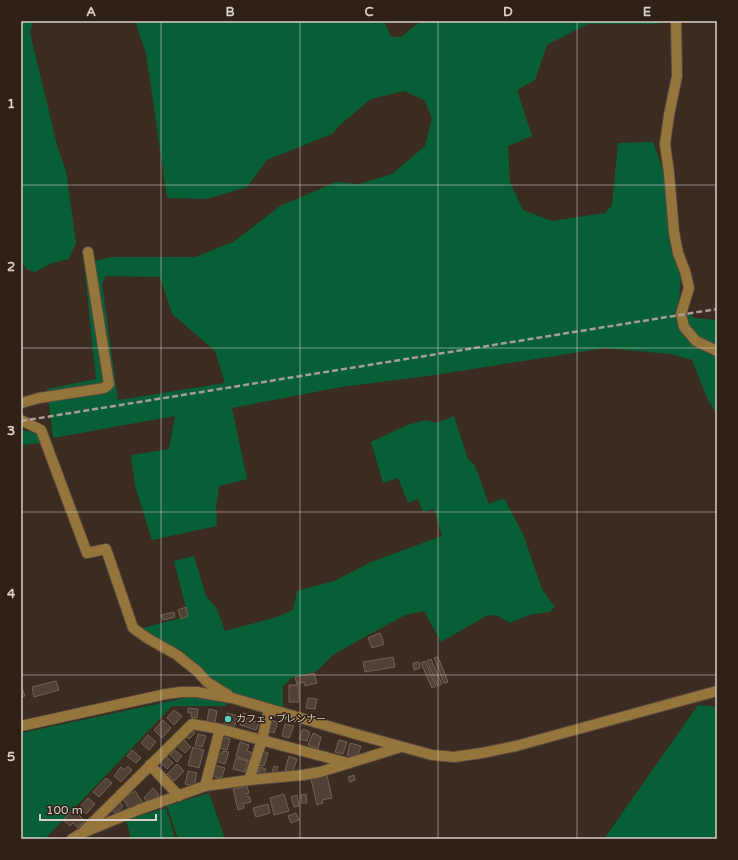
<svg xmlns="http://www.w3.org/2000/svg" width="738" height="860" font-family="'Varela Round','Noto Sans JP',sans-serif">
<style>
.green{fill:#075f38;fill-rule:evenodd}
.building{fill:#524235;stroke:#736254}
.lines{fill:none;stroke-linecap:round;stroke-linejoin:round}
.minor-casing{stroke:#57493e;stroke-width:12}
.minor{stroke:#96753d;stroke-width:10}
.rail{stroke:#a99d95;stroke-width:2.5;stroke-dasharray:6 3;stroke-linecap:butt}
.grid{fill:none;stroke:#d9cfc8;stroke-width:1;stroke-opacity:0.55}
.poi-dot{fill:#59cebf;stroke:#302116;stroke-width:1.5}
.labels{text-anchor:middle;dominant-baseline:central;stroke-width:3;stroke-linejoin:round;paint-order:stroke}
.poi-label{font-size:10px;fill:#d9cfc8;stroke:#302116;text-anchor:start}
.neatline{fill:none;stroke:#d9cfc8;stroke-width:1.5}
.grid-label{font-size:13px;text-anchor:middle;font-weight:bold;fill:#d9cfc8}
</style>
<rect width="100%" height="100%" fill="#3b2b20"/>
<path class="green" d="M 21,21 L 33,21 L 30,33 L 57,145 L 66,171 L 76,243 L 69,259 L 52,263 L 35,272 L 28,270 L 21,262 Z
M 135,21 L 384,21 L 391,37 L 401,37 L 421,21 L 665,21 L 656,24 L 588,24 L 547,45 L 535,80 L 517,90 L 532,136 L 508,146 L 510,182 L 523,210 L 552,221 L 605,213 L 612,205 L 618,143 L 653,142 L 665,176 L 671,251 L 681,275 L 679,303 L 694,318 L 717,320 L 717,415 L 707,398 L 692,360 L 670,354 L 605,348 L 435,375 L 341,387 L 232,408 L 247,479 L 219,486 L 216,506 L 217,526 L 152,540 L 135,486 L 131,455 L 169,449 L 175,416 L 53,438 L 47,389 L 96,379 L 84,264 L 111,257 L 195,257 L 233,242 L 280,206 L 336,182 L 359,184 L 392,174 L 425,146 L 432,118 L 424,100 L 404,91 L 371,99 L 340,125 L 332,134 L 267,160 L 247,187 L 207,199 L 167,198 L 146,53 ZM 106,276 L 160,277 L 172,314 L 215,351 L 225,383 L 118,400 L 102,283 Z
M 454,416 L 468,459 L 475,466 L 489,504 L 504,498 L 523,534 L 542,589 L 555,607 L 549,612 L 529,615 L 510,623 L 498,616 L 488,615 L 441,642 L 424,611 L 405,615 L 361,639 L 333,655 L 317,671 L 293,677 L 283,686 L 283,709 L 235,695 L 209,678 L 139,629 L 188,616 L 174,561 L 194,556 L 206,596 L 217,609 L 225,631 L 277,617 L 293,610 L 297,591 L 334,581 L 371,562 L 442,536 L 434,509 L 423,512 L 418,499 L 408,503 L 398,478 L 383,483 L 371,442 L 407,425 L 427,420 L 436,423 Z
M 21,430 L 37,433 L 40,443 L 21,445 Z
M 190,697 L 206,698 L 226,703 L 226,706 L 172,706 L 45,839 L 21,839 L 21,733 Z
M 698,705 L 717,707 L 717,839 L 604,839 Z
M 209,793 L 225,839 L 178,839 L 167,806 Z
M 166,808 L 175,839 L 131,839 L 126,820 Z"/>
<path class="building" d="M 186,607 L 188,616 L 181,619 L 178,610 Z
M 174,612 L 175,617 L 163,620 L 161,615 Z
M 380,633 L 384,644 L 372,648 L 368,638 Z
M 393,657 L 395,667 L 365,672 L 363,662 Z
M 438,657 L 448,682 L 444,683 L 434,658 Z
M 431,659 L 442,684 L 438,686 L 427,661 Z
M 425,661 L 436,686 L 432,688 L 421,663 Z
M 419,662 L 420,668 L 414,670 L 413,663 Z
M 314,673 L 317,683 L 305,686 L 304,682 L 297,684 L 295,677 Z
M 56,681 L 59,690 L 34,697 L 32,687 Z
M 21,685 L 25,696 L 21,697 Z
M 289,685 L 299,685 L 299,702 L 289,702 Z
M 308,698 L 317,699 L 315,709 L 306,708 Z
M 188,708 L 198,709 L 197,718 L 191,717 L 192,713 L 188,713 Z
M 209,709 L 217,711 L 215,723 L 207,721 Z
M 174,710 L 182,716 L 174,725 L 167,718 Z
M 227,713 L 238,716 L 234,727 L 224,724 Z
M 243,713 L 254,716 L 253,721 L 259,722 L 256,730 L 240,725 Z
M 163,720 L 171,728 L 162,738 L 154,730 Z
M 271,720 L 278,722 L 274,733 L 267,731 Z
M 285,724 L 294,726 L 289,738 L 282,736 Z
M 191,729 L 195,733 L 189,739 L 185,735 Z
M 303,729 L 310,732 L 307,741 L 299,739 Z
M 313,733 L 321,737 L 318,749 L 308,745 Z
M 198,734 L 206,736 L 202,747 L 195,745 Z
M 148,735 L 156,742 L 149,750 L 141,743 Z
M 181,737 L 191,747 L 185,753 L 175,744 Z
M 222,737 L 230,739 L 227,750 L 219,748 Z
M 339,740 L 347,742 L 343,754 L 335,752 Z
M 240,742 L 249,745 L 247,751 L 253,753 L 250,761 L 236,756 Z
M 350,743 L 361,746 L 357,758 L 347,755 Z
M 193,747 L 204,750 L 199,768 L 188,765 Z
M 132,750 L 141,758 L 136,763 L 127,756 Z
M 175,750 L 182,756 L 177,762 L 170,755 Z
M 260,750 L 268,753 L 264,766 L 256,764 Z
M 223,751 L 229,752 L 225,764 L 215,761 L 218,752 L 222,754 Z
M 165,755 L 173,763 L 167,769 L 159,761 Z
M 289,756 L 297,759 L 293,772 L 285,770 Z
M 236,758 L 248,761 L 245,772 L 233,769 Z
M 177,764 L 184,771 L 174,781 L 167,774 Z
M 215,765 L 225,768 L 222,777 L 218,778 L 212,775 Z
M 128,766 L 132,770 L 121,782 L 114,776 L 121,767 L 124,770 Z
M 274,766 L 278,767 L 276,773 L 272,772 Z
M 260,767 L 266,769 L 264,775 L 258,773 Z
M 188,771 L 197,773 L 194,786 L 185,784 Z
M 327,775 L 332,798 L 322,800 L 323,803 L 317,805 L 311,779 Z
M 354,775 L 355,780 L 350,782 L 348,777 Z
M 106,778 L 112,783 L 99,797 L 93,792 Z
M 247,786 L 249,793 L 246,794 L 247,797 L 249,796 L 251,802 L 243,804 L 244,808 L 238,810 L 233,789 Z
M 153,788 L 159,795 L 153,802 L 149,803 L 144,798 Z
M 135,791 L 143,803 L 130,810 L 123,799 Z
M 284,794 L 289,811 L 274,815 L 270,798 Z
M 306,794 L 307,803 L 302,803 L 301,795 Z
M 297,795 L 299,806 L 294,807 L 291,797 Z
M 88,798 L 95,804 L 86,814 L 79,808 Z
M 119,802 L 123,806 L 116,814 L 112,810 Z
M 268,804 L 270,813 L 256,817 L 253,808 Z
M 74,808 L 78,812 L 77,813 L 85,821 L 78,828 L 73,823 L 70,826 L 63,820 Z
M 296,813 L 299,820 L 291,823 L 288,816 Z"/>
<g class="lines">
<g class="minor-casing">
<path id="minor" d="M 676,21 L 677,76 L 669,115 L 665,144 L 669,173 L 674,232 L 678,253 L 685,271 L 689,288 L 681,314 L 684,327 L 696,341 L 717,351
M 21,403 L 39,398 L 104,388 L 109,384 L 88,252
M 21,420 L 41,430 L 87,553 L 106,549 L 133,628 L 147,638 L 177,655 L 197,671 L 207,682 L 228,695
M 21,726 L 166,694 L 181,692 L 197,692 L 232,698 L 359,735 L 432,755 L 454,757 L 482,753 L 516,746 L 717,691
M 150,765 L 179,796
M 249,780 L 262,740 L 269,709
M 205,786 L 220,729
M 85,830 L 192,724 L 220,729 L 348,763
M 72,839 L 80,834 L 138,810 L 205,786 L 249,780 L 303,775 L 320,772 L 401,747"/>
</g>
<use href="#minor" class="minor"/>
<path class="rail" d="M 21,421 L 717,309"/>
</g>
<path class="grid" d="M 161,21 L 161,839M 300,21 L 300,839M 438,21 L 438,839M 577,21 L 577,839M 21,185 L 717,185M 21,348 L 717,348M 21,512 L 717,512M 21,675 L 717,675"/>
<circle class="poi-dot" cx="228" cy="719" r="4"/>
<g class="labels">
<g class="poi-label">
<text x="236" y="719">カフェ・ブレンナー</text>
</g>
</g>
<rect width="738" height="860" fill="none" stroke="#302116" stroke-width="44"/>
<path d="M40 814v6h116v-6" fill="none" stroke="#d9cfc8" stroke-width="2"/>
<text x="46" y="814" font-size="12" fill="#d9cfc8" stroke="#302116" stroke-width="3" paint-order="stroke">100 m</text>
<rect x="22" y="22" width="694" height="816" class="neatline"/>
<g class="grid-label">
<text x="91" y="16">A</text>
<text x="230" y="16">B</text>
<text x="369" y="16">C</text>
<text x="508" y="16">D</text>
<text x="647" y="16">E</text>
<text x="11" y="108">1</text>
<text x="11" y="271">2</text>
<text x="11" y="435">3</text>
<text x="11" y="598">4</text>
<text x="11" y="761">5</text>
</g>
</svg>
